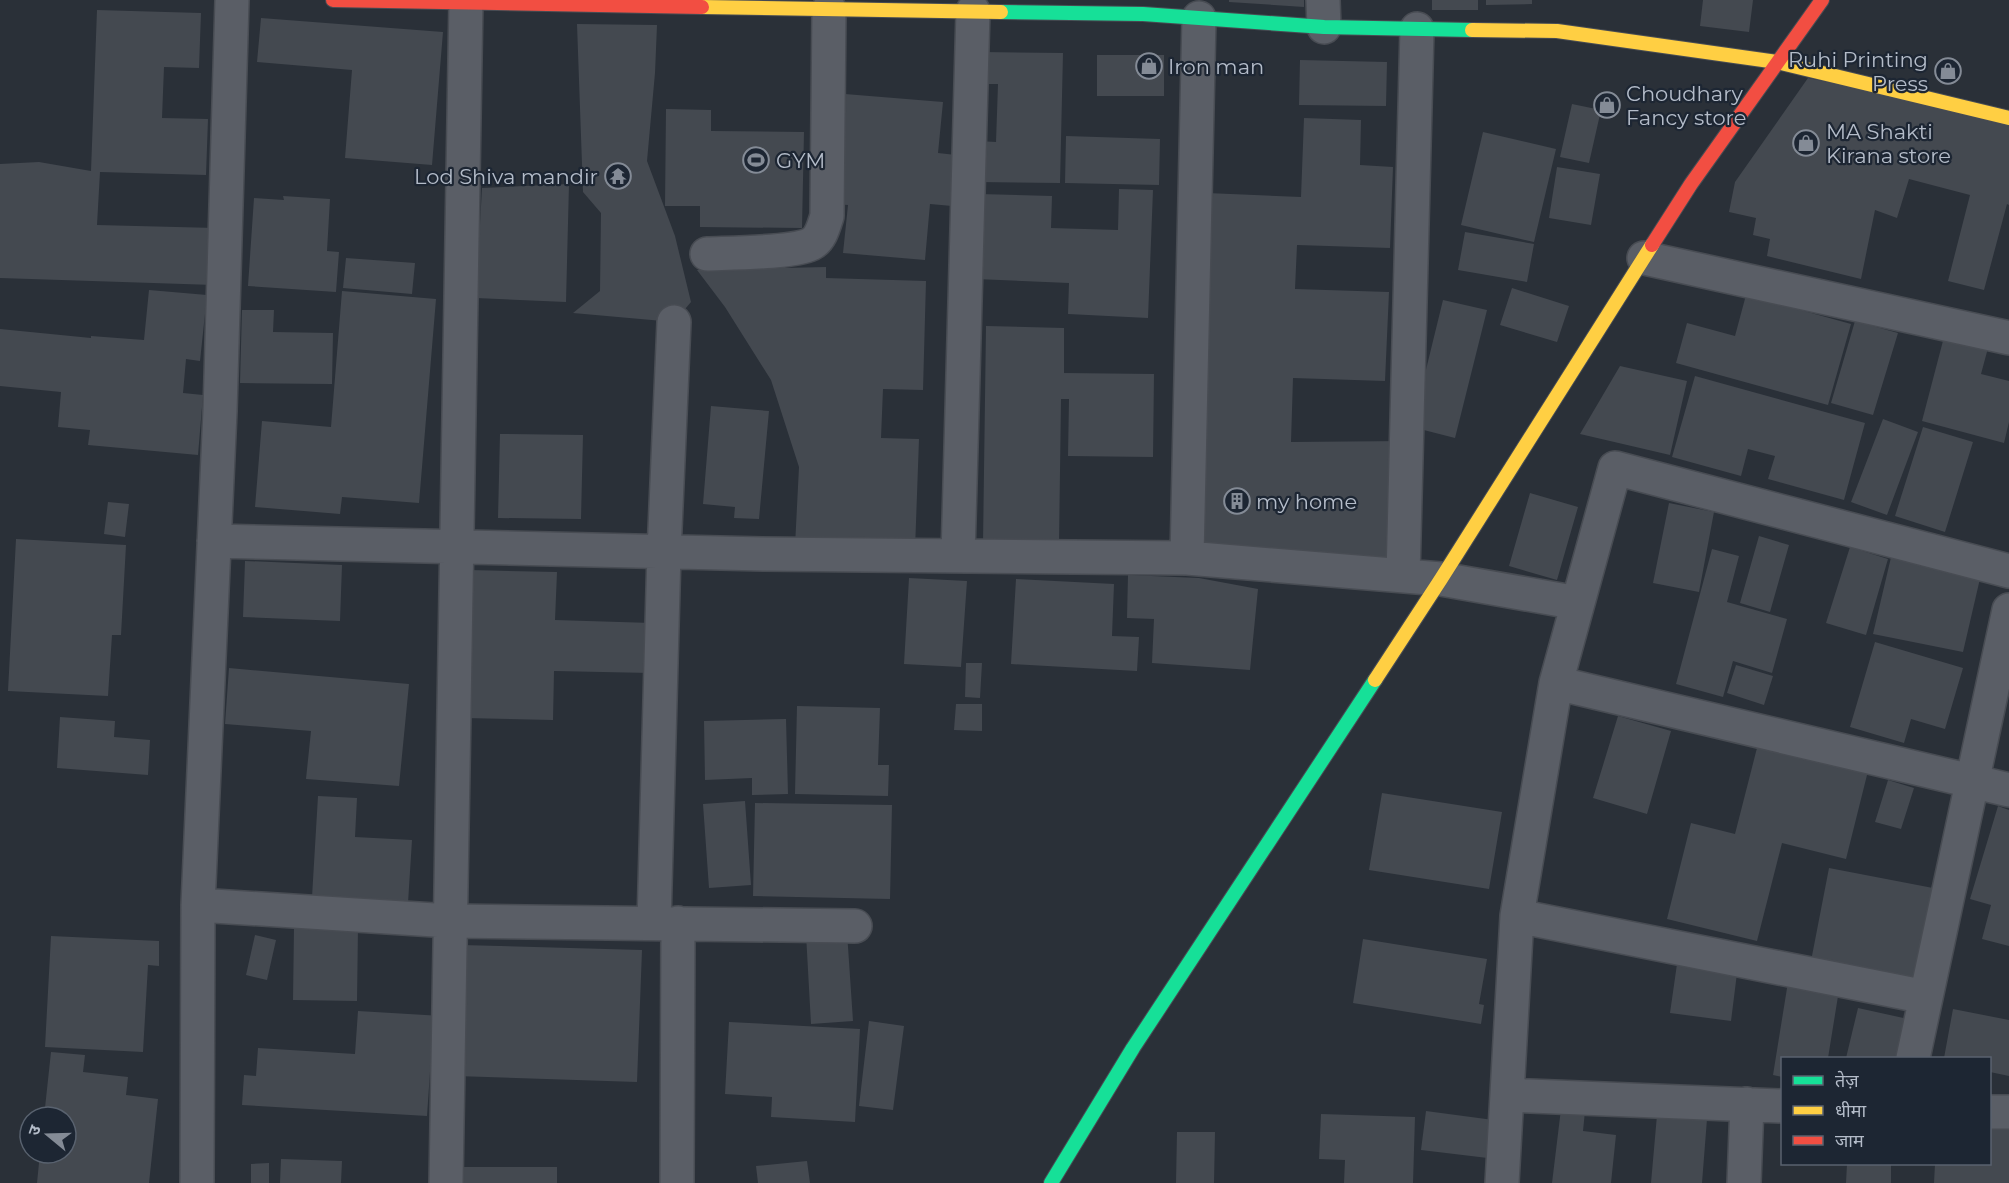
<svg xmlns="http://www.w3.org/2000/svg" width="2009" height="1183" font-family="Montserrat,'Noto Sans Devanagari',sans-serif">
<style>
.building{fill:#444950}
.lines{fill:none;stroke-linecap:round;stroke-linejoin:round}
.street-casing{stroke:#484c53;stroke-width:36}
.fast-casing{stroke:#484c53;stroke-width:16}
.slow-casing{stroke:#484c53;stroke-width:16}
.jam-casing{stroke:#484c53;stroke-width:16}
.street{stroke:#5a5e66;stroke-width:33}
.fast{stroke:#16e098;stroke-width:14}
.slow{stroke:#ffcf43;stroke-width:14}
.jam{stroke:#f24e42;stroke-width:14}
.labels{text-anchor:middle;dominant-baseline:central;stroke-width:4.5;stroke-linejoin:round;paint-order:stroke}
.poi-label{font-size:21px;fill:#b4bcc9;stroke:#1d2633;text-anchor:start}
</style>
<rect width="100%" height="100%" fill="#2a3038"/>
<path class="building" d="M 1229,0 L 1304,0 L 1304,7 L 1229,2 Z
M 1432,0 L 1478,0 L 1478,10 L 1432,10 Z
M 1486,0 L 1532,0 L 1532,4 L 1486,5 Z
M 1703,0 L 1753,0 L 1749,32 L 1700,26 Z
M 97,10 L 201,13 L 199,68 L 164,67 L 162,118 L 208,119 L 206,175 L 100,172 L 97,225 L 216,228 L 214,285 L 0,278 L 0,164 L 39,162 L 91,171 Z
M 261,18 L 443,32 L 432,165 L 345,158 L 352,70 L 257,62 Z
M 577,24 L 657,25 L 655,73 L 647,161 L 675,236 L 691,302 L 674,322 L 573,313 L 600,291 L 601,213 L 583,192 Z
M 981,52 L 1063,53 L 1060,183 L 977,182 L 978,141 L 996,142 L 998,84 L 980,84 Z
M 1097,55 L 1164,55 L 1164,96 L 1097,96 Z
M 1300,60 L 1387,62 L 1386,106 L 1299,105 Z
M 1808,78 L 2009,119 L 2009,205 L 2007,204 L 1984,290 L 1948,281 L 1970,195 L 1909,179 L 1897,218 L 1875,210 L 1861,279 L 1767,256 L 1770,239 L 1753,235 L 1756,218 L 1729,212 L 1735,182 Z
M 845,94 L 943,102 L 938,153 L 956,155 L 952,206 L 930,204 L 925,260 L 843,253 L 848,205 L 834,204 Z
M 1572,104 L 1601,110 L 1589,163 L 1560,157 Z
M 666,109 L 711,110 L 711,131 L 804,132 L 802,228 L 700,227 L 700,206 L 665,206 Z
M 1304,118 L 1361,120 L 1360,165 L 1393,167 L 1390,248 L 1297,245 L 1295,289 L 1389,292 L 1385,381 L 1293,378 L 1291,442 L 1406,441 L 1403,576 L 1187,558 L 1207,193 L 1301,197 Z
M 1483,132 L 1556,149 L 1534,242 L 1461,225 Z
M 1066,136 L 1160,139 L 1159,185 L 1065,183 Z
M 1557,167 L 1600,174 L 1591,225 L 1549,218 Z
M 569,184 L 566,302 L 476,298 L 482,188 Z
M 1119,189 L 1153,190 L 1148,318 L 1068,314 L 1069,283 L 976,279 L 979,194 L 1052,196 L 1051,228 L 1118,230 Z
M 283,196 L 330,199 L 327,251 L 339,252 L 336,292 L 248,286 L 254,198 L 284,200 Z
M 1465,232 L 1534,244 L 1527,282 L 1458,270 Z
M 346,258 L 415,263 L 412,294 L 343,288 Z
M 826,267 L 826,278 L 926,281 L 923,390 L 883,389 L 881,438 L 919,439 L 915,550 L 795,546 L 799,467 L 771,380 L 725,307 L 697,270 Z
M 1512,288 L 1569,306 L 1557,342 L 1500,325 Z
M 149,290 L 207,295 L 200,361 L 186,359 L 183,393 L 203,395 L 198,455 L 88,445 L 90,430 L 58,427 L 61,392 L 0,386 L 0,329 L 91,338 L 91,336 L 144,340 Z
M 342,291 L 436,299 L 419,503 L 342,497 L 340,514 L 255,507 L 262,421 L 331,427 Z
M 1746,295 L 1851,324 L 1828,405 L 1676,363 L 1687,323 L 1735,336 Z
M 1443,300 L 1487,310 L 1455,438 L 1412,427 Z
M 242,310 L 274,310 L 273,332 L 333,333 L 332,384 L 240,383 Z
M 1855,321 L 1898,333 L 1873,415 L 1831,403 Z
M 986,326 L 1064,328 L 1064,373 L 1154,374 L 1153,457 L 1068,456 L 1069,399 L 1061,399 L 1059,545 L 983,544 Z
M 1944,337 L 1988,348 L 1981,374 L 2009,381 L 2009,422 L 2004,443 L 1922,421 Z
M 1620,366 L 1687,381 L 1670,455 L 1580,434 Z
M 1695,376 L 1865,423 L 1844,500 L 1768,479 L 1775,456 L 1748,449 L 1741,476 L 1672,457 Z
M 711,406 L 769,411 L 759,519 L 734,518 L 735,507 L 703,504 Z
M 1883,419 L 1918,432 L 1887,515 L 1851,502 Z
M 1923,427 L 1973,442 L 1945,532 L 1895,516 Z
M 500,434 L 583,435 L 581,519 L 498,518 Z
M 1530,493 L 1578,507 L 1557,580 L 1509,566 Z
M 108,502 L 129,504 L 125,537 L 104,534 Z
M 1669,503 L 1714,512 L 1699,592 L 1653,583 Z
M 1759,536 L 1789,545 L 1770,612 L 1740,603 Z
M 16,539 L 126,545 L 121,635 L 112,635 L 108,696 L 8,691 Z
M 1850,547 L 1888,559 L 1866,635 L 1826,623 Z
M 1712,549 L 1739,556 L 1727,602 L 1787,619 L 1772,673 L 1733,661 L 1723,697 L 1676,684 Z
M 1892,553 L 1982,570 L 1963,652 L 1873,634 Z
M 245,561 L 342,565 L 340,621 L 243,617 Z
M 469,570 L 557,572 L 555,620 L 652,623 L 651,673 L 554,671 L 553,720 L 465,718 Z
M 1128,575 L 1199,578 L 1258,589 L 1250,670 L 1152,663 L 1154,619 L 1127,618 Z
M 909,578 L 967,581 L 961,667 L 904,664 Z
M 1016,579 L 1114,584 L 1112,636 L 1139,637 L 1137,671 L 1011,664 Z
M 1875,642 L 1963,668 L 1945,729 L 1911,719 L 1904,743 L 1850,727 Z
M 966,663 L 982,663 L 980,698 L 965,697 Z
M 1736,665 L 1773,676 L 1764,705 L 1727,693 Z
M 229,668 L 409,684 L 399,786 L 306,779 L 311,731 L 225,724 Z
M 956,704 L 982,704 L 982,731 L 954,730 Z
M 797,706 L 880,708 L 878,765 L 889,765 L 888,796 L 795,794 Z
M 1618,716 L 1671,731 L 1647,814 L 1593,798 Z
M 60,717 L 115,721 L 114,737 L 150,740 L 148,775 L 57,768 Z
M 786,719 L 788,794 L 752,795 L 752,778 L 705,780 L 704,721 Z
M 1758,744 L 1868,771 L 1846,859 L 1782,843 L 1757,941 L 1667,919 L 1691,823 L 1735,834 Z
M 1888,780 L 1914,788 L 1901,829 L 1875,822 Z
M 1382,793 L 1502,812 L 1489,889 L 1369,870 Z
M 318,796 L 357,798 L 355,837 L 412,840 L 408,903 L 312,897 Z
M 745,801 L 751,885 L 709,888 L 703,804 Z
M 755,803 L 892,805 L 890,899 L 753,896 Z
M 1998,806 L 2009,810 L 2009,946 L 1982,939 L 1991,905 L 1970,899 Z
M 1829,868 L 1933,888 L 1915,980 L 1811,961 Z
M 294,927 L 358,927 L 357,1001 L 293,1000 Z
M 847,932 L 853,1021 L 811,1024 L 806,934 Z
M 255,935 L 276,940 L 267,980 L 246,975 Z
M 51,936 L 159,941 L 159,966 L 148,965 L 143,1052 L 45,1047 Z
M 1363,939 L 1487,959 L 1479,1004 L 1484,1005 L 1481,1024 L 1353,1003 Z
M 461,945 L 642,950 L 637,1082 L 456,1076 Z
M 1678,957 L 1738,965 L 1731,1021 L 1670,1013 Z
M 1788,982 L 1839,990 L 1828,1058 L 1782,1058 L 1782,1077 L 1773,1075 Z
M 1858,1008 L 1908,1019 L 1899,1058 L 1846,1058 Z
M 1953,1009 L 2009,1020 L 2009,1076 L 1990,1072 L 1990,1058 L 1944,1058 Z
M 358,1011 L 442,1016 L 439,1072 L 430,1072 L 427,1116 L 242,1105 L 244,1075 L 256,1076 L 258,1048 L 355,1054 Z
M 869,1021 L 904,1026 L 893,1110 L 859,1106 Z
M 729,1022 L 860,1029 L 855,1122 L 771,1117 L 772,1097 L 725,1094 Z
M 51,1052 L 85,1055 L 83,1072 L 128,1077 L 126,1095 L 158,1099 L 149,1183 L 37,1183 L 40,1153 L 66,1153 L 66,1117 L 44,1117 Z
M 1561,1109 L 1585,1111 L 1583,1131 L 1616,1135 L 1611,1183 L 1552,1183 Z
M 1426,1111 L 1501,1121 L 1496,1159 L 1421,1150 Z
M 1321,1114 L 1415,1117 L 1413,1183 L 1344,1183 L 1345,1160 L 1319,1159 Z
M 1657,1115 L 1707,1119 L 1702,1183 L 1651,1183 Z
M 1990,1128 L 2009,1129 L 2009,1183 L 1934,1183 L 1935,1164 L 1989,1164 Z
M 1177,1132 L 1215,1132 L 1214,1183 L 1176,1183 Z
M 281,1159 L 342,1161 L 341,1183 L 280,1183 Z
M 807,1161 L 810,1183 L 758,1183 L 756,1166 Z
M 269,1163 L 269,1183 L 251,1183 L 251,1164 Z
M 1847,1164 L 1891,1164 L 1891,1183 L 1846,1183 Z
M 453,1167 L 557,1167 L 557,1183 L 453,1183 Z"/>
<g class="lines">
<g class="street-casing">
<path id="street" d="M 1323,0 L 1324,27
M 707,254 C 730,253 793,253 811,244 C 821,239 824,225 827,216 L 829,9
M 1644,258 L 2009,338
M 214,541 L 763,554 L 1187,558 L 1441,579 L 1578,603
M 958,556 L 973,11
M 1187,558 L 1199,18
M 1403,576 L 1417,29
M 1556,683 L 2009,790
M 198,905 L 450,921 L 855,926
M 1517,916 L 1926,997
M 654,923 L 664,552 L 674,322
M 1913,1058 L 2009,610
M 1507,1095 L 1782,1106
M 1990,1112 L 2009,1112
M 197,1183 L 198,905 L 220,411 L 232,0
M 446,1183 L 466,0
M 677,1183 L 678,923
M 1502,1183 L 1517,916 L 1556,683 L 1615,468 L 2009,571
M 1744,1183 L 1747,1104"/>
</g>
<g class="fast-casing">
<path id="fast" d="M 1001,12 L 1143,14 L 1324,27 L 1472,30
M 1051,1183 L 1133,1048 L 1375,680"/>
</g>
<g class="slow-casing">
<path id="slow" d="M 702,7 L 1001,12
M 1472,30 L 1557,31 L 1777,62 L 2009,118
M 1375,680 L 1441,579 L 1652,245"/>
</g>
<g class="jam-casing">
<path id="jam" d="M 333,0 L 702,7
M 1652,245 L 1691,184 L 1822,0"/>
</g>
<use href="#street" class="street"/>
<use href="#fast" class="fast"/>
<use href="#slow" class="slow"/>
<use href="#jam" class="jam"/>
</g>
<defs>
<g id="shop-ring" transform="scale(1.35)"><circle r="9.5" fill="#1d2633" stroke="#848b96" stroke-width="1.5"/><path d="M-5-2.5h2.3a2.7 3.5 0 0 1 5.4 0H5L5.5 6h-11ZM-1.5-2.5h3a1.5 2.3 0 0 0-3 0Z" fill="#848b96"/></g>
<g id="stadium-ring" transform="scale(1.35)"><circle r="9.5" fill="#1d2633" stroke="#848b96" stroke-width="1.5"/><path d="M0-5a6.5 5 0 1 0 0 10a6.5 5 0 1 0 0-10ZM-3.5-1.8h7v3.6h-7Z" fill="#848b96"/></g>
<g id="temple-ring" transform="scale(1.35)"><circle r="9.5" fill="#1d2633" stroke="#848b96" stroke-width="1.5"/><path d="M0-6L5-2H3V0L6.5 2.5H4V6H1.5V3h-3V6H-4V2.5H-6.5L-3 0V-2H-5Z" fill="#848b96"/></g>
<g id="building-ring" transform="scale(1.35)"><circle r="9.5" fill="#1d2633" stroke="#848b96" stroke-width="1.5"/><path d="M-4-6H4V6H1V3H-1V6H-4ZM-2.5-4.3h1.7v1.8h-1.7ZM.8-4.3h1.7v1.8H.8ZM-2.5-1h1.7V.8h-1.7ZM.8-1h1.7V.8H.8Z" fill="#848b96"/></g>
</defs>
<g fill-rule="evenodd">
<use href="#shop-ring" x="1149" y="66"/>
<use href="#shop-ring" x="1948" y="71"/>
<use href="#shop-ring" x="1607" y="105"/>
<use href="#shop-ring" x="1806" y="143"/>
<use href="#stadium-ring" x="756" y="160"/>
<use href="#temple-ring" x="618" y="176"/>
<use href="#building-ring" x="1237" y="501"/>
</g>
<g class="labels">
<g class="poi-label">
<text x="1928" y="59" text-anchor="end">Ruhi Printing<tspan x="1928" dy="24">Press</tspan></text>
<text x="1168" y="66">Iron man</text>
<text x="1626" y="93">Choudhary<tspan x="1626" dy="24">Fancy store</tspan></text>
<text x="1826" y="131">MA Shakti<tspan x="1826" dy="24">Kirana store</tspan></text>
<text x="776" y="160">GYM</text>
<text x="598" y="176" text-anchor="end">Lod Shiva mandir</text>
<text x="1256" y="501">my home</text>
</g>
</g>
<rect x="1781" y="1057" width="210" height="108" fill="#1d2633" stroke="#59626f" stroke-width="1.5"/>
<rect x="1793" y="1076" width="30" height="9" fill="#16e098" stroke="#59626f" stroke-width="1.5"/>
<text x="1835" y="1087" font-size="18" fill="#b4bcc9">तेज़</text>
<rect x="1793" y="1106" width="30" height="9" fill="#ffcf43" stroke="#59626f" stroke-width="1.5"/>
<text x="1835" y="1117" font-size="18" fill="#b4bcc9">धीमा</text>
<rect x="1793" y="1136" width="30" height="9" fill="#f24e42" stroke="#59626f" stroke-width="1.5"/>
<text x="1835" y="1147" font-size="18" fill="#b4bcc9">जाम</text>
<g transform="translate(48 1135) rotate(289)"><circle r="28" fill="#1d2633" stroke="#59626f" stroke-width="1.5"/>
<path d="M0-4.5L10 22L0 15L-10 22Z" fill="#848b96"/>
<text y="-9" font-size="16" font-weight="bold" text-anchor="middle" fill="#b4bcc9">उ</text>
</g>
</svg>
